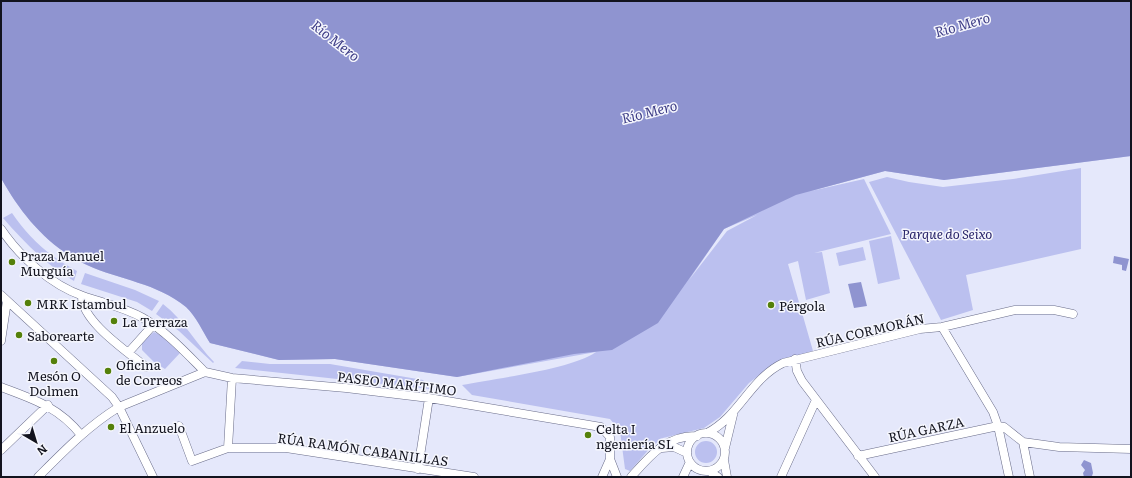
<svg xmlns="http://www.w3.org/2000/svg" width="1132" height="478" font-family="Literata,serif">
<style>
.green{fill:#bbc0ef;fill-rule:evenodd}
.water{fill:#8f94d0}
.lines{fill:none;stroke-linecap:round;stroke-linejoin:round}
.street-casing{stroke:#696c89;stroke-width:9}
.street{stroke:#fff;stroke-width:8}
.poi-dot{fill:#54800a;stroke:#f5f6fd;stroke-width:1.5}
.labels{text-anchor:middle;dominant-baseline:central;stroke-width:3;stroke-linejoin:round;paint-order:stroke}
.park-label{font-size:13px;font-style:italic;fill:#2a256b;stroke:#f5f6fd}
.poi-label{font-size:13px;fill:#12131e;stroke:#f5f6fd;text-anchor:start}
.street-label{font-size:13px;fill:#12131e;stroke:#f5f6fd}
.water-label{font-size:14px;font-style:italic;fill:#3f3e87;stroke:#f5f6fd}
</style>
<rect width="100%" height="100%" fill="#e5e8fb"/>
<path class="green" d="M 1,1 L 734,172 L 1131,156 L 944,180 L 885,171 L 811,191 L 864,179 L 891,234 L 814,253 L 822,252 L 830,293 L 806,300 L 798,261 L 788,264 L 813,351 L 775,363 L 749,383 L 720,417 L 704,428 L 663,438 L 651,447 L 630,471 L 625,469 L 620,431 L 610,419 L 472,395 L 462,385 C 496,378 570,370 596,352 L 457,377 L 335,359 L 279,360 L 210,343 C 203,332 196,316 186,307 C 157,283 120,280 87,265 C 48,247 21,214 1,178 ZM 757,215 L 727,231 L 689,280 L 724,229 Z
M 1081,168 L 1081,249 L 966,275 L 973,310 L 941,320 L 869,182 L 887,177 L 909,182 L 943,187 L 1013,179 Z
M 12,213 C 29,238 50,257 77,271 L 74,281 C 46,265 24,242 3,218 Z
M 891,236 L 900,279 L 878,284 L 869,241 Z
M 863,247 L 866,260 L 839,266 L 836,253 Z
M 85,273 L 135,290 L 159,301 L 152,311 L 137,302 L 81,284 Z
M 163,304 C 184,320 196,344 214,362 L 213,363 L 179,331 L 156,314 Z
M 154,332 L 164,337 L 180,353 L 165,369 L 154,362 L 142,350 L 142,342 Z
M 242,361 L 270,364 L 330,364 L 423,380 L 430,389 L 235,368 Z
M695 452a11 11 0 1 1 22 0a11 11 0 1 1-22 0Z"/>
<path class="water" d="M 1,1 L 1131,1 L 1131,156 L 944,180 L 885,171 L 796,195 L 724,229 L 658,323 L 612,350 L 574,354 L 457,377 L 335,359 L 279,360 L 210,343 C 203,332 196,316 186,307 C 157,283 120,280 87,265 C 48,247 21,214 1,178 Z
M 1114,256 L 1129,259 L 1126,271 L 1122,270 L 1122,265 L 1113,263 Z
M 861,282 L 867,306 L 854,308 L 848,284 Z
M 1084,460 L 1091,463 L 1093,473 L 1092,476 L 1084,477 L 1083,473 L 1085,470 L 1081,465 Z"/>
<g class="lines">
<g class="street-casing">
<path id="street" d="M 1,229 C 20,257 51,285 83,296 C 103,303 124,307 143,318 C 167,332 186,353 205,372 L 232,378 L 346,388 L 429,398 L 601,427 L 610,437 L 610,459 L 617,477
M 1,295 L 112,397 L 119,407 L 153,477
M 82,296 C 81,321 128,352 146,367
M 942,327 L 993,412 L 998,426 L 1009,477
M 1,341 L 7,301
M 128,353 L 154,324
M 795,359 L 797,371 L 802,381 L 875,477
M 1,387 C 33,399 59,407 81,435
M 179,426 L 192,461 L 228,448 L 286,448 L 474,477
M687 452a19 19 0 1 1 38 0a19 19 0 1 1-38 0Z
M 707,433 C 739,417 750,379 783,363 L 920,329 L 942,327 L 1015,310 L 1054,310 L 1073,314
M 1023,442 L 1059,447 L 1131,449
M 228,448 L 232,378
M 662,448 L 674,447 L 687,453
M 725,448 L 733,415
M 1,450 L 48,405
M 858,456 L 998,426 L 1004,427 L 1023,442 L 1030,477
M 724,460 L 727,477
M 418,469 L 429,398
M 709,471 L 718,477
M 38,477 C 63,452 88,426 119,407 L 205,372
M 602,477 L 610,459
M 631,477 C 649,457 666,435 697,436
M 683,477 L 690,462
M 781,477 L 816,400"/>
</g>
<use href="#street" class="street"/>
</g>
<g class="poi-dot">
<circle cx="12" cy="262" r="4"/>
<circle cx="28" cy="303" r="4"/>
<circle cx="771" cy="305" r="4"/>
<circle cx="114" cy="321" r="4"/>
<circle cx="19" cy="335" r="4"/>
<circle cx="54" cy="361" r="4"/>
<circle cx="108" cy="371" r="4"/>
<circle cx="111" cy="427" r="4"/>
<circle cx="588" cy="435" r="4"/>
</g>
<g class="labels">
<g class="park-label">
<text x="947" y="233">Parque do Seixo</text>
</g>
<g class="poi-label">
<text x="20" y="255">Praza Manuel<tspan x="20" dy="15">Murguía</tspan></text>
<text x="36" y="303">MRK Istambul</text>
<text x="779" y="305">Pérgola</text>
<text x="122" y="321">La Terraza</text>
<text x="27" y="335">Saborearte</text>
<text x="116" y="364">Oficina<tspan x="116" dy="15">de Correos</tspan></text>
<text x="54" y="375" text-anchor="middle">Mesón O<tspan x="54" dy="15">Dolmen</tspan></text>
<text x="119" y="427">El Anzuelo</text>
<text x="596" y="428">Celta I<tspan x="596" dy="15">ngeniería SL</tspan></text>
</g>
<g class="street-label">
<text transform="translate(870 330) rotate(-13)">RÚA CORMORÁN</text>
<text transform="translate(397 383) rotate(7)">PASEO MARÍTIMO</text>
<text transform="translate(926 429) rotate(-12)">RÚA GARZA</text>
<text transform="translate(363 449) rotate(8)">RÚA RAMÓN CABANILLAS</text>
</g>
<g class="water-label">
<text transform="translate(962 24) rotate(-16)">Río Mero</text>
<text transform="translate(336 40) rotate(38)">Río Mero</text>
<text transform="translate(649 111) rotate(-14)">Río Mero</text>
</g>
</g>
<rect width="1132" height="478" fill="none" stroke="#12131e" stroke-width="4"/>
<g transform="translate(36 442) rotate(142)" stroke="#f5f6fd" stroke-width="3" paint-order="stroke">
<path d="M0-3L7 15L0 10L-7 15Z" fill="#12131e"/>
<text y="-6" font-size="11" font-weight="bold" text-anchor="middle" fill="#12131e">N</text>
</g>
</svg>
